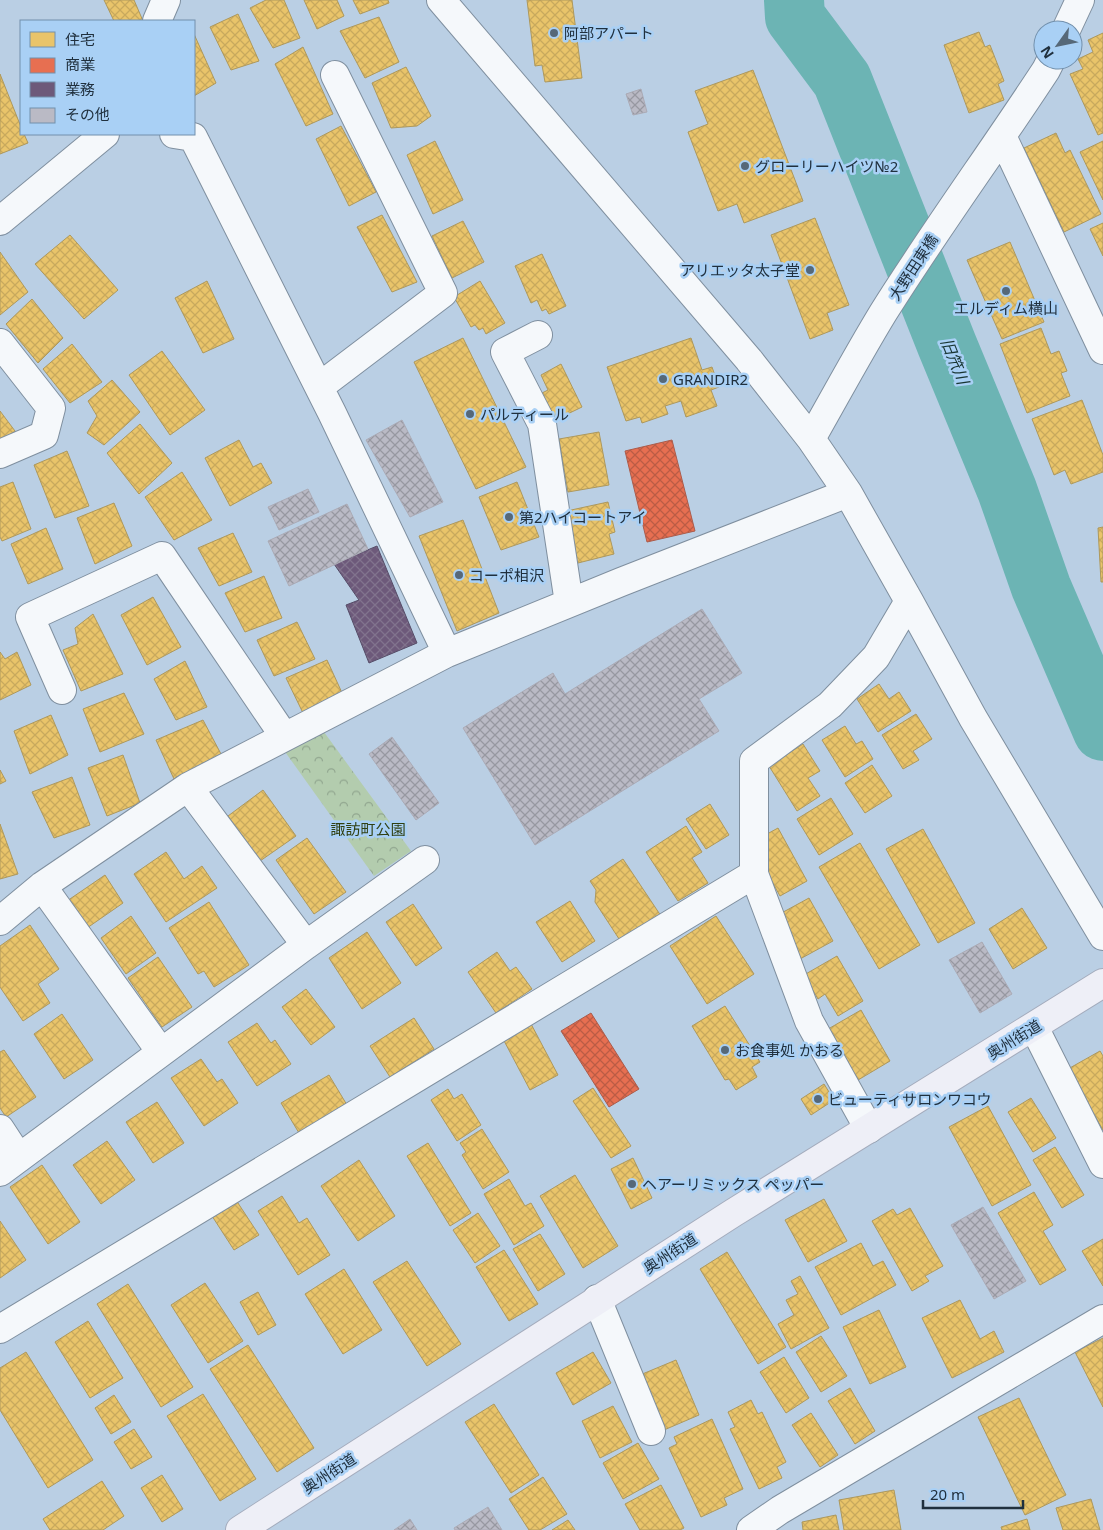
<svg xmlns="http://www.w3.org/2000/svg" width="1103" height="1530" font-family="'Noto Sans','Noto Sans JP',sans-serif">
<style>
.park{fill:url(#park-crowns)}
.homes{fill:url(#homes-cross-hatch);stroke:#ad985d}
.shops{fill:url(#shops-cross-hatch);stroke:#ab5c4b}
.offices{fill:url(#offices-cross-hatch);stroke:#564d68}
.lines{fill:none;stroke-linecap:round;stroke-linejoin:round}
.river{stroke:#6cb4b4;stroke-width:60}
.building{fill:url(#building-cross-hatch);stroke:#ababb6}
.minor-casing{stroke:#7f8f9f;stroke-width:30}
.major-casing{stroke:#a4acbd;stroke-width:30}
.minor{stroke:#f5f8fb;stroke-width:28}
.major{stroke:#eeeff7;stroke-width:28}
.poi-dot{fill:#566878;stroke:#a9d0f5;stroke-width:2}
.labels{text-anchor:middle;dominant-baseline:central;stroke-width:5;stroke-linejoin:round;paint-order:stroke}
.poi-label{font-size:15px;fill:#20303e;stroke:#a9d0f5;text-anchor:start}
.street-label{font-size:15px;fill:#20303e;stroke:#a9d0f5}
.park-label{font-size:15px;fill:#304012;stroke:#a9d0f5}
.water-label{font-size:16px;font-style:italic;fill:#183532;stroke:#a9d0f5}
</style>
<defs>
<pattern id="park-crowns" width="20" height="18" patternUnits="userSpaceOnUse" patternTransform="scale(1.25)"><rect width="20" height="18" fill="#b3ccae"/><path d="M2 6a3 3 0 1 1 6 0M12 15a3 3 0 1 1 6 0" fill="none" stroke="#91a68f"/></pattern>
<pattern id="homes-cross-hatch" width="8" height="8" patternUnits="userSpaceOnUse" patternTransform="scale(1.25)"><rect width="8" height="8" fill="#e9c46a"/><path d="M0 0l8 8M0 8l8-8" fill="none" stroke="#c8a95d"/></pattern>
<pattern id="shops-cross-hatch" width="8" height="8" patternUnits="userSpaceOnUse" patternTransform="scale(1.25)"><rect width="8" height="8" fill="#e76f51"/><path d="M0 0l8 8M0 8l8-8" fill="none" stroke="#bb5c45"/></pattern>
<pattern id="offices-cross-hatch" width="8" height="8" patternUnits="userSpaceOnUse" patternTransform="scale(1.25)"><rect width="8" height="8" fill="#6d597a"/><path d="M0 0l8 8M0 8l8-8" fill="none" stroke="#81738d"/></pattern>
<pattern id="building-cross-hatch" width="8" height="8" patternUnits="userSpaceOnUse" patternTransform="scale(1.25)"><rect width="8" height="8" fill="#babac5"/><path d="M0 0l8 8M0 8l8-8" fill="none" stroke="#9798a1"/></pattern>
</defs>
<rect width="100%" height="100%" fill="#bacfe4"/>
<path class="park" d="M 324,732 L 411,851 L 374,876 L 283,749 Z"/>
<path class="homes" d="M 104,0 L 134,0 L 143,21 L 114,21 Z
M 266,0 L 284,0 L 300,38 L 273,48 L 250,8 Z
M 304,0 L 337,0 L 344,16 L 317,29 Z
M 353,0 L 388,0 L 389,3 L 360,14 Z
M 527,0 L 572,0 L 582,78 L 545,82 L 542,65 L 535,66 Z
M 238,14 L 259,61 L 231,70 L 210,27 Z
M 379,17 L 399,62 L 365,78 L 340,31 Z
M 979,32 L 985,47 L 990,45 L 1004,81 L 998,84 L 1004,100 L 969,113 L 944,45 Z
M 1103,33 L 1103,133 L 1098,135 L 1070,74 L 1083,69 L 1078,59 L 1093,52 L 1088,40 Z
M 194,34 L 216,83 L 194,96 Z
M 303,47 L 333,114 L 306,126 L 275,64 Z
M 406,67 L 431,116 L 417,126 L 391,128 L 372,83 Z
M 753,70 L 803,201 L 744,223 L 737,204 L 718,211 L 688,132 L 708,124 L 695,91 Z
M 0,74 L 21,127 L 21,134 L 24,134 L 28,143 L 0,154 Z
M 341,126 L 376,192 L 349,206 L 316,139 Z
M 1056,133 L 1065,153 L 1070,150 L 1101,214 L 1064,232 L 1024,148 Z
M 435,141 L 463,200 L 433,214 L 407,155 Z
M 1103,141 L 1103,200 L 1080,152 Z
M 382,215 L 417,282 L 392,292 L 357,227 Z
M 815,218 L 849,305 L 827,313 L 833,330 L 810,339 L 771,235 Z
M 463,221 L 484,262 L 452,278 L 432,236 Z
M 1103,223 L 1103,256 L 1090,229 Z
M 70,235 L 118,290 L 84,319 L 35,264 Z
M 1010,242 L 1044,322 L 1002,339 L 967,260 Z
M 0,252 L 28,292 L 0,315 Z
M 542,254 L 566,306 L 549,314 L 546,309 L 542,311 L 537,300 L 531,303 L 515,266 Z
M 207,281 L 234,339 L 203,353 L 175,298 Z
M 480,281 L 505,323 L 486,334 L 483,328 L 479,330 L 475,325 L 471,327 L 454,297 Z
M 32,299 L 63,338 L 38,363 L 6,324 Z
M 1041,328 L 1051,354 L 1059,351 L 1067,371 L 1061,373 L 1070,396 L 1027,413 L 1000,344 Z
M 463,338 L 526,467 L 476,489 L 414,362 Z
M 691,338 L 702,370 L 712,367 L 719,387 L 711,390 L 717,406 L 686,417 L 681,401 L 665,406 L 668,414 L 642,423 L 640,417 L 626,421 L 607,367 Z
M 72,344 L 102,382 L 70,403 L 43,369 Z
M 162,351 L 205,410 L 170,435 L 129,375 Z
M 561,364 L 582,407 L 551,422 L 538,395 L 548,390 L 541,375 Z
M 112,380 L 140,412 L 104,445 L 87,433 L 97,416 L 88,401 Z
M 1082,400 L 1103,455 L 1103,472 L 1071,484 L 1065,470 L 1054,475 L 1032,419 Z
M 0,411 L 15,431 L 0,442 Z
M 140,424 L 172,463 L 139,494 L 107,453 Z
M 599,432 L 609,485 L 568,492 L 559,439 Z
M 239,440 L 253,467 L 261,463 L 272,483 L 230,506 L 205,458 Z
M 67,451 L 89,506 L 55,518 L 34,465 Z
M 182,472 L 212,520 L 174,540 L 145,497 Z
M 13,482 L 31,529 L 2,541 L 0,537 L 0,487 Z
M 517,482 L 539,537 L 501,550 L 479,497 Z
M 608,502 L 615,532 L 609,534 L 614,554 L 574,564 L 562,512 Z
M 114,503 L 132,546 L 95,564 L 77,518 Z
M 463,520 L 499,613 L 457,631 L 419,536 Z
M 1103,527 L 1103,582 L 1101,582 L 1098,528 Z
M 46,528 L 63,569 L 28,584 L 11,544 Z
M 233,533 L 252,572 L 219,586 L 198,548 Z
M 264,576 L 282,618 L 245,632 L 225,593 Z
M 153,597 L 181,647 L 147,665 L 121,615 Z
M 93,614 L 123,674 L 81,691 L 63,650 L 78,644 L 75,628 Z
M 297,622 L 315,659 L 274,676 L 257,640 Z
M 0,652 L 5,659 L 17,652 L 31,685 L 0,700 Z
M 327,660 L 343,695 L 303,713 L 286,678 Z
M 185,661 L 207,707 L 176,720 L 154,679 Z
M 879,684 L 889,699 L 899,692 L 911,711 L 878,732 L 857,699 Z
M 124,693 L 144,734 L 100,752 L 83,709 Z
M 916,714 L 932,739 L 913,751 L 919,760 L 903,769 L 882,735 Z
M 51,715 L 68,755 L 30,774 L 14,731 Z
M 203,720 L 221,754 L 174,779 L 156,740 Z
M 845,726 L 856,744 L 862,741 L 873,759 L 845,777 L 822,740 Z
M 803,744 L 820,771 L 808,778 L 820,796 L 797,811 L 769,766 Z
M 123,755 L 140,803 L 107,816 L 88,768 Z
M 872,765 L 892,796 L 865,813 L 845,783 Z
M 0,770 L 6,781 L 0,784 Z
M 72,777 L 90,825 L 54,838 L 32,792 Z
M 263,790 L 296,836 L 260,861 L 228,816 Z
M 831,798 L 853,834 L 819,855 L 797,819 Z
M 710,804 L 729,835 L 706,849 L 686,819 Z
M 0,824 L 18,874 L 0,879 Z
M 686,826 L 702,852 L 692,858 L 708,883 L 678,901 L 646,852 Z
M 778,828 L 807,881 L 780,896 L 760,860 L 758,839 Z
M 923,829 L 975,923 L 938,943 L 886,849 Z
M 307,838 L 346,892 L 314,914 L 276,860 Z
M 860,843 L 920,945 L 879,969 L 819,867 Z
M 166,852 L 184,879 L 202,866 L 217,888 L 166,922 L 134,874 Z
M 623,859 L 663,919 L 623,945 L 595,902 L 596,890 L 590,881 Z
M 105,875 L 123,903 L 87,928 L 67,901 Z
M 809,898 L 833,941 L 800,959 L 776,916 Z
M 570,901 L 595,941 L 562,962 L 536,922 Z
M 209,902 L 249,965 L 214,987 L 204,971 L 198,974 L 169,928 Z
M 413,904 L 442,948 L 416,966 L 386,922 Z
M 1022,908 L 1047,948 L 1013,969 L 989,929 Z
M 131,916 L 156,953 L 126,974 L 101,938 Z
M 716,916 L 754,974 L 707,1004 L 670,946 Z
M 30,925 L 59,969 L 38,984 L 50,1003 L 23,1021 L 0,987 L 0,946 Z
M 367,932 L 401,983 L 362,1009 L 329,958 Z
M 497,952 L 510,971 L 516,967 L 532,989 L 496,1013 L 468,972 Z
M 837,956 L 863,1001 L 838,1016 L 825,994 L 818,999 L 804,975 Z
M 158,957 L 192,1007 L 162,1027 L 128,978 Z
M 306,989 L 335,1027 L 311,1045 L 282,1007 Z
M 725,1006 L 760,1062 L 752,1067 L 757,1077 L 736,1090 L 729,1079 L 725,1080 L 692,1026 Z
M 861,1010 L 890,1061 L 853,1083 L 823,1032 Z
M 62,1014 L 93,1060 L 64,1079 L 34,1034 Z
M 414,1018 L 434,1049 L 390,1077 L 370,1046 Z
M 530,1022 L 558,1075 L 530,1090 L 502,1037 Z
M 257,1023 L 271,1043 L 275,1040 L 291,1064 L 257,1086 L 228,1042 Z
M 4,1050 L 36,1097 L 6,1117 L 0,1108 L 0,1052 Z
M 1100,1051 L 1103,1056 L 1103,1130 L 1068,1069 Z
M 201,1059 L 217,1082 L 222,1079 L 238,1103 L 204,1126 L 171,1078 Z
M 329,1075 L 347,1105 L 299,1133 L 281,1103 Z
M 824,1084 L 834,1100 L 811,1115 L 801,1099 Z
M 593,1088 L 631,1146 L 611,1158 L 573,1101 Z
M 448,1089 L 454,1099 L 462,1094 L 481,1125 L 457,1141 L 431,1100 Z
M 1031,1098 L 1056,1138 L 1033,1152 L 1008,1112 Z
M 157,1102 L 184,1143 L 153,1163 L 126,1122 Z
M 988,1106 L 1031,1185 L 992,1206 L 949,1127 Z
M 482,1129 L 509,1172 L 483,1189 L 462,1155 L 466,1152 L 460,1143 Z
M 107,1141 L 135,1180 L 101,1204 L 73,1165 Z
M 428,1143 L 471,1213 L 450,1226 L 407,1156 Z
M 1055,1147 L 1084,1195 L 1062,1208 L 1033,1160 Z
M 633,1158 L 652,1198 L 631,1209 L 611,1169 Z
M 359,1160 L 395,1216 L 358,1241 L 321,1186 Z
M 42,1165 L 80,1222 L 48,1244 L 10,1187 Z
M 575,1175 L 618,1246 L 583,1268 L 540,1196 Z
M 509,1179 L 525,1206 L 531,1203 L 544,1226 L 514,1245 L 484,1194 Z
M 1034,1192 L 1053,1225 L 1043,1231 L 1066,1270 L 1040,1285 L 998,1213 Z
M 282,1196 L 299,1223 L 307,1218 L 330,1255 L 298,1275 L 258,1211 Z
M 824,1199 L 847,1241 L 808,1262 L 785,1220 Z
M 236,1200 L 259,1235 L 234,1250 L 212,1216 Z
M 910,1208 L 943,1266 L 925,1276 L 929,1281 L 912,1291 L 872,1221 L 893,1209 L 897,1215 Z
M 478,1213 L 500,1246 L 475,1263 L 453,1230 Z
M 0,1221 L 26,1260 L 0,1278 Z
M 540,1234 L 565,1274 L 538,1291 L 513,1249 Z
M 1103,1239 L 1103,1286 L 1082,1251 Z
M 861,1243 L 873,1266 L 883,1261 L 896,1285 L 841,1315 L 815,1267 Z
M 504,1250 L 538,1304 L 509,1321 L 476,1267 Z
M 727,1252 L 786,1347 L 758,1364 L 700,1269 Z
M 407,1261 L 461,1344 L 427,1366 L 373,1282 Z
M 344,1269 L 382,1330 L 343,1354 L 305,1294 Z
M 800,1276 L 829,1328 L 791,1349 L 778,1324 L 794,1315 L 786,1300 L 798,1294 L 791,1281 Z
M 205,1283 L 243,1341 L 208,1363 L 171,1305 Z
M 128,1284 L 193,1387 L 161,1407 L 97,1304 Z
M 258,1292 L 276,1325 L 258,1335 L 240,1302 Z
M 960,1300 L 980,1339 L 994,1331 L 1004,1352 L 952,1378 L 922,1318 Z
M 879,1310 L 906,1367 L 870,1384 L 843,1327 Z
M 88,1321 L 123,1378 L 90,1398 L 55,1342 Z
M 821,1336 L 847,1376 L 821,1392 L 796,1352 Z
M 1103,1338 L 1103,1407 L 1075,1352 Z
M 248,1345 L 314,1448 L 277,1472 L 210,1369 Z
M 26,1352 L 93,1460 L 48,1488 L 0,1410 L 0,1368 Z
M 593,1352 L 611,1383 L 573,1405 L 556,1373 Z
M 784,1357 L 809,1398 L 786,1413 L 760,1372 Z
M 676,1360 L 699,1415 L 664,1430 L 640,1375 Z
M 850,1388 L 875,1431 L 855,1444 L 828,1401 Z
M 203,1394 L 256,1479 L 220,1501 L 167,1416 Z
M 114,1395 L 131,1422 L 111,1434 L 95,1408 Z
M 1019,1398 L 1066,1495 L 1025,1515 L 978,1417 Z
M 751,1400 L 758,1414 L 762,1412 L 786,1462 L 777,1467 L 782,1478 L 759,1489 L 730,1429 L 735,1427 L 728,1412 Z
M 494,1404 L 539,1475 L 511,1493 L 465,1422 Z
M 613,1406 L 632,1442 L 600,1458 L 582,1421 Z
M 811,1413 L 838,1455 L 820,1467 L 792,1425 Z
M 712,1419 L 743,1489 L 724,1498 L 727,1505 L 701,1517 L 669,1448 L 677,1444 L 674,1437 Z
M 134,1429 L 152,1457 L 131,1469 L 114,1442 Z
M 638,1443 L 659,1479 L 623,1499 L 603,1463 Z
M 162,1475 L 183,1509 L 162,1522 L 141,1488 Z
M 543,1477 L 567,1514 L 540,1530 L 529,1530 L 509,1499 Z
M 102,1481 L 124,1516 L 103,1530 L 50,1530 L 43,1519 Z
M 661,1485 L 684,1528 L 680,1530 L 640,1530 L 625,1504 Z
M 894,1490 L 901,1530 L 844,1530 L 839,1500 Z
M 1091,1499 L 1100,1530 L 1063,1530 L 1056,1508 Z
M 836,1515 L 839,1530 L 803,1530 L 802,1522 Z
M 1027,1519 L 1030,1530 L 1002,1530 L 1001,1527 Z
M 568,1520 L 575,1530 L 552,1530 Z"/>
<path class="shops" d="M 672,440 L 695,531 L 647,542 L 625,451 Z
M 591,1013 L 639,1089 L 609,1107 L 561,1031 Z"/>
<path class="offices" d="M 377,546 L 417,643 L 369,663 L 346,605 L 359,600 L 334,564 Z"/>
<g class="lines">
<path class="river" d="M 794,0 L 795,17 L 842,80 L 947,345 L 1007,490 L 1041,587 L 1103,731"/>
</g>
<path class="building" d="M 641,89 L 647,112 L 633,115 L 626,94 Z
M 402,420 L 443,502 L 410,517 L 366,440 Z
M 308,489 L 319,512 L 279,530 L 268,507 Z
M 347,504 L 368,549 L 289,586 L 268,541 Z
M 702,609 L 742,673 L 699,699 L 719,731 L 535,845 L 463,728 L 553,673 L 565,694 Z
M 392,737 L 439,803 L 416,820 L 369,754 Z
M 982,942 L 1012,994 L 980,1013 L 949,960 Z
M 983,1207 L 1026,1281 L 994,1299 L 951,1225 Z
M 488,1507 L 502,1530 L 455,1530 L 454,1528 Z
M 410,1519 L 417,1530 L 394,1530 Z"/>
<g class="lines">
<g class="minor-casing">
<path id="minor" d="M 441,0 L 749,360 L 811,439 L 848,493 L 909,601 L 973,718 L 1103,936
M 157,21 L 166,0
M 1066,30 L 1080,0
M 174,134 L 193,137 L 332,413 L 447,653
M 1002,136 L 1103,350
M 0,221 L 105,134
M 538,335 L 505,352 L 542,424 L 569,603
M 0,343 L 51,408 L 44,435 L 0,454
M 319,387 L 443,293 L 335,75
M 811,439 C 835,397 858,354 883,313 C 935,230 993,151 1046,70 L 1051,60
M 62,690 L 30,617 L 162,556 L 284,736
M 42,886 L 161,1052
M 0,921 L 42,886 L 188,787 L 447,653 L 621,582 L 848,493
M 306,945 L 425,860
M 1034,1027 L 1103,1164
M 0,1129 L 19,1158
M 869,1129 L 809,1021 L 754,874 L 754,761 L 830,705 L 876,657 L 909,601
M 0,1172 L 306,945 L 188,787
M 597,1299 L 651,1431
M 0,1329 L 754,874
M 751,1530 L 780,1510 L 1103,1319"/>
</g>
<g class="major-casing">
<path id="major" d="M 240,1530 L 733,1213 L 1103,983"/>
</g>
<use href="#minor" class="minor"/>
<use href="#major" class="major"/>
</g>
<g class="poi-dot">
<circle cx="554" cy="33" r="5"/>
<circle cx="745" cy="166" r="5"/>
<circle cx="810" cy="270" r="5"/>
<circle cx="1006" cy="291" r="5"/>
<circle cx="663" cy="379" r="5"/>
<circle cx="470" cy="414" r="5"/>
<circle cx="509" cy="517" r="5"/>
<circle cx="459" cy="575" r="5"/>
<circle cx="725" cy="1050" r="5"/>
<circle cx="818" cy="1099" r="5"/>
<circle cx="632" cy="1184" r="5"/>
</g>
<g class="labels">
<g class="poi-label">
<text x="564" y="33">阿部アパート</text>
<text x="755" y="166">グローリーハイツ№2</text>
<text x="800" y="270" text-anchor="end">アリエッタ太子堂</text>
<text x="1006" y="308" text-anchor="middle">エルディム横山</text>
<text x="673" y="379">GRANDIR2</text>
<text x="480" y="414">パルティール</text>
<text x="519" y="517">第2ハイコートアイ</text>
<text x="469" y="575">コーポ相沢</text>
<text x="735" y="1050">お食事処 かおる</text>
<text x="828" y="1099">ビューティサロンワコウ</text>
<text x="642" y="1184">ヘアーリミックス ペッパー</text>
</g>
<g class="street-label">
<text transform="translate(913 267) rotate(-57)">大野田東橋</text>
<text transform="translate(1014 1039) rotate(-32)">奥州街道</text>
<text transform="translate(670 1253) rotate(-33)">奥州街道</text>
<text transform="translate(329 1473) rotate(-33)">奥州街道</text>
</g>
<g class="park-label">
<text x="368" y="829">諏訪町公園</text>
</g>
<g class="water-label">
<text transform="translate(955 361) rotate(68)">旧笊川</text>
</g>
</g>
<rect x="20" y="20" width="175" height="115" fill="#a9d0f5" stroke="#7290ac"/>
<rect x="30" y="32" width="25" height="15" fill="#e9c46a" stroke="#7290ac"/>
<text x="65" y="45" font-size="15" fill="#20303e">住宅</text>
<rect x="30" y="58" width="25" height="15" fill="#e76f51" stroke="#7290ac"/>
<text x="65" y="70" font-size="15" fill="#20303e">商業</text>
<rect x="30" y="82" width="25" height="15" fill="#6d597a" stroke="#7290ac"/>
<text x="65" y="95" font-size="15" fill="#20303e">業務</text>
<rect x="30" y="108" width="25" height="15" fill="#babac5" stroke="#7290ac"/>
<text x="65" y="120" font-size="15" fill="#20303e">その他</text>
<g transform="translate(1058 45) rotate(237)"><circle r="24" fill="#a9d0f5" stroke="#7290ac"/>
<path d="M0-4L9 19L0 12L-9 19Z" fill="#566878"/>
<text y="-8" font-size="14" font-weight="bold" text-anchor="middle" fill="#20303e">N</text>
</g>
<path d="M923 1500v8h100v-8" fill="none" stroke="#20303e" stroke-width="2.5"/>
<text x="930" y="1500" font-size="15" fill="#20303e" stroke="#a9d0f5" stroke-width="4" paint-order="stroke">20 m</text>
</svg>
